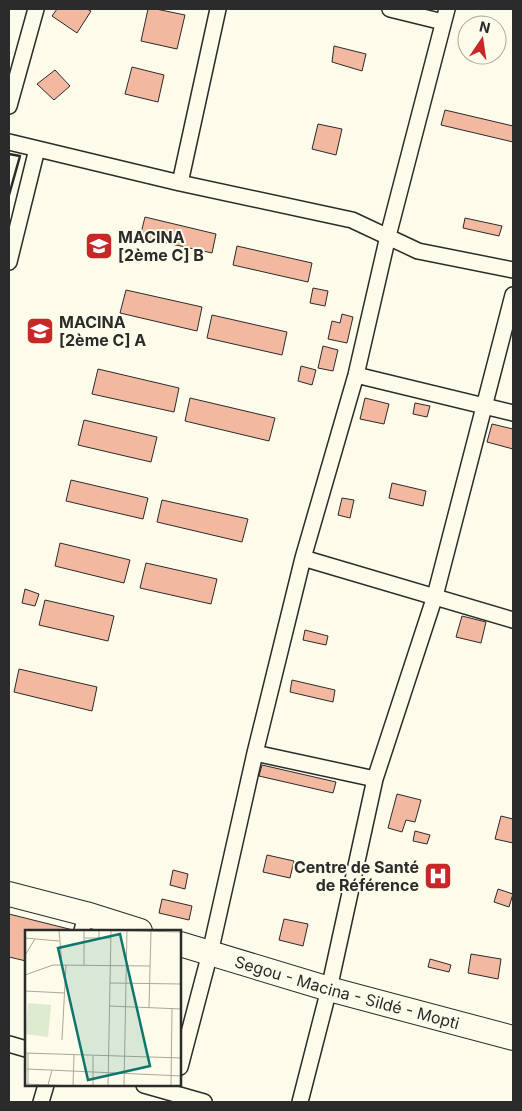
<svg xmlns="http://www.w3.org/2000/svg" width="522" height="1111" font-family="Inter,sans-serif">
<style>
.building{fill:#f2b8a0;stroke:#2b2b2b}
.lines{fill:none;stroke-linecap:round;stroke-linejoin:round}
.minor-casing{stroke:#2b2b2b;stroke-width:18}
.primary-casing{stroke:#2b2b2b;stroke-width:26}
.minor{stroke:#fdfbea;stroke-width:15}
.primary{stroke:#fdfbea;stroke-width:24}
.wall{stroke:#2b2b2b;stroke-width:2.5}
.labels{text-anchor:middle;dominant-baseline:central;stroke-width:4;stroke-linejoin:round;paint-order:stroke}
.poi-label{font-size:16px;font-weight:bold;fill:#2b2b2b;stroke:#fdfbea;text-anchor:start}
.street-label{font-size:16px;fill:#2b2b2b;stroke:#fdfbea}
.inset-road{fill:none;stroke:#a9a89e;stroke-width:1}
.view{fill:#0f766e;fill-opacity:0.15;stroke:#0f766e;stroke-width:2.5}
.inset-edge{fill:none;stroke:#2b2b2b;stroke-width:2.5}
</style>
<rect width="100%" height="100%" fill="#fdfbea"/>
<path class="building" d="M 57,9 L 87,9 L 91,11 L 77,33 L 52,16 Z
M 148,9 L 156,9 L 185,15 L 177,49 L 141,41 Z
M 334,46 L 366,54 L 362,71 L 332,62 Z
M 132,67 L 164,75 L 158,102 L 125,94 Z
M 55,70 L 70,86 L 54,100 L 37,84 Z
M 445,110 L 513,126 L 513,142 L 441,125 Z
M 318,124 L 342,129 L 336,155 L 312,149 Z
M 145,217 L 216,234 L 212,253 L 140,237 Z
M 465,218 L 502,226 L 499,236 L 463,228 Z
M 237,246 L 312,263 L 308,282 L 233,265 Z
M 313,288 L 328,291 L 325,306 L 310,303 Z
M 126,290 L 202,307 L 197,331 L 120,313 Z
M 342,314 L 353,317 L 347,343 L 328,339 L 332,321 L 340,323 Z
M 212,315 L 287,332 L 282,355 L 207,338 Z
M 323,346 L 338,350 L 333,371 L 318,368 Z
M 301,366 L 316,370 L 312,385 L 298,381 Z
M 98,369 L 179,388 L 174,412 L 92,394 Z
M 190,398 L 275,418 L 269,441 L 185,421 Z
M 365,398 L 389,404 L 384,424 L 360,419 Z
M 415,403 L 430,406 L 427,417 L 413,414 Z
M 84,420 L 157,437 L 151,462 L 78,445 Z
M 492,424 L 513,429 L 513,449 L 487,442 Z
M 71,480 L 148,498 L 143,519 L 66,501 Z
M 392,483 L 426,491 L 423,506 L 389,498 Z
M 342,498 L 354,500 L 350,518 L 338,515 Z
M 162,500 L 248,519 L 242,542 L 157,522 Z
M 60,543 L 130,560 L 124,583 L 55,566 Z
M 146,563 L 217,579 L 211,604 L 140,588 Z
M 25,589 L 39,594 L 35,606 L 22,603 Z
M 45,600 L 114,616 L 108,641 L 39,625 Z
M 462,616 L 486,622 L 481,643 L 456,637 Z
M 305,630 L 328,636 L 326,645 L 303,640 Z
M 19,669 L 97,687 L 92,711 L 14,692 Z
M 292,680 L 335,690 L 333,702 L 290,692 Z
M 262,765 L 336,782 L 333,793 L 259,776 Z
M 397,794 L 421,800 L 415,822 L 406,820 L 402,832 L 388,828 Z
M 501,816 L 513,819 L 513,843 L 495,839 Z
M 415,831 L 430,835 L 427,844 L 413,841 Z
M 267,855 L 294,861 L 290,878 L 263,872 Z
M 173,870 L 188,874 L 185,889 L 170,885 Z
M 498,889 L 513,894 L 509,907 L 494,902 Z
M 162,899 L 192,906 L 189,920 L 159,913 Z
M 9,914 L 73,930 L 72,931 L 26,931 L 26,961 L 9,957 Z
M 284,919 L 308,924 L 303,946 L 279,940 Z
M 471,954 L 501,959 L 498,979 L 468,973 Z
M 430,959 L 451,965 L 449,972 L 428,967 Z"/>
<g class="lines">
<g class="minor-casing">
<path id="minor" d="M 390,9 L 443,22
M 9,106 L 36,9
M 9,142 L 180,183 L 352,220 L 418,251 L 513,270
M 180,183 L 218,9
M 9,262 L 37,149
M 356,375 L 513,413
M 303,558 L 513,620
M 255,753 L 375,779
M 82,931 L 86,914
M 9,1044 L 26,1049
M 180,1067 L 210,953 L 255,753 L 303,558 L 356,375 L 388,236 L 447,9
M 144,1085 L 204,1102
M 41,1102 L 46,1085
M 300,1102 L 329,989 L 375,779 L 435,596 L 513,295"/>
</g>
<g class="primary-casing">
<g id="primary">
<path d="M 9,894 L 86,914 L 140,931"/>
<path id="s1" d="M 180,944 L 329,989 L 513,1038"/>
</g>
</g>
<use href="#minor" class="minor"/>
<use href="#primary" class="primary"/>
<path class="wall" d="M 9,154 L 20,156 L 9,195"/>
</g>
<defs>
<g id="school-square" transform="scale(1.4375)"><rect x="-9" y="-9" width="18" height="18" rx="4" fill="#c62828" stroke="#fdfbea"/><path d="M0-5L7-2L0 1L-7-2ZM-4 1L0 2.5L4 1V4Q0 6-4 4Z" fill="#fff"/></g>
<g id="hospital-square" transform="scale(1.4375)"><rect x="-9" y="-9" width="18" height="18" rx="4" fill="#c62828" stroke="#fdfbea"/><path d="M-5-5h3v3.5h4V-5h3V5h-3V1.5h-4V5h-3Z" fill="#fff"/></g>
</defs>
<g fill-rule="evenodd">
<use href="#school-square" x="99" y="246"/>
<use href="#school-square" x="40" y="331"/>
<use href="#hospital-square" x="438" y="876"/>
</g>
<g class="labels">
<g class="poi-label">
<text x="118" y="237">MACINA<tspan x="118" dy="18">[2ème C] B</tspan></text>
<text x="59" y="322">MACINA<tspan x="59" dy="18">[2ème C] A</tspan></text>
<text x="419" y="867" text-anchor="end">Centre de Santé<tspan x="419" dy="18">de Référence</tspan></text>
</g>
<g class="street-label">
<text stroke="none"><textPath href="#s1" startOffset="174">Segou - Macina - Sildé - Mopti</textPath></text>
</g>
</g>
<g transform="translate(25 930)">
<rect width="156" height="156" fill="#fdfbea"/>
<path d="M 3,73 L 26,75 L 23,107 L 0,104 Z" fill="#deebd1"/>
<path class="inset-road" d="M 34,0 L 37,35M 59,0 L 59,35M 0,8 L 34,11M 59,8 L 86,8M 74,8 L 74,0 L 157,2M 0,25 L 10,9M 0,45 L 28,35 L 125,36M 85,53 L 157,54M 0,61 L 40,63M 84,76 L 157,79M 124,78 L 126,0M 37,110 L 41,35M 0,123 L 157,128M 2,139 L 157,146M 0,154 L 50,156M 3,154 L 3,123M 23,155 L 27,140M 48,156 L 49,125M 68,156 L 68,126M 83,156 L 86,1M 99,156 L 102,0M 146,156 L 147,79"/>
<path class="view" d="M 95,4 L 125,136 L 63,150 L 33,18 Z"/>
<rect width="156" height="156" class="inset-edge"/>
</g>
<rect width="522" height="1111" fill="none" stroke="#2b2b2b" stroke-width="20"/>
<g transform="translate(482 40) rotate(13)"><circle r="24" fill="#fdfbea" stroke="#a9a89e"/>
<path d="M0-4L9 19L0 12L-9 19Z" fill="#c62828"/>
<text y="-8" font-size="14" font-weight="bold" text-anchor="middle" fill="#2b2b2b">N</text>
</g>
</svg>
